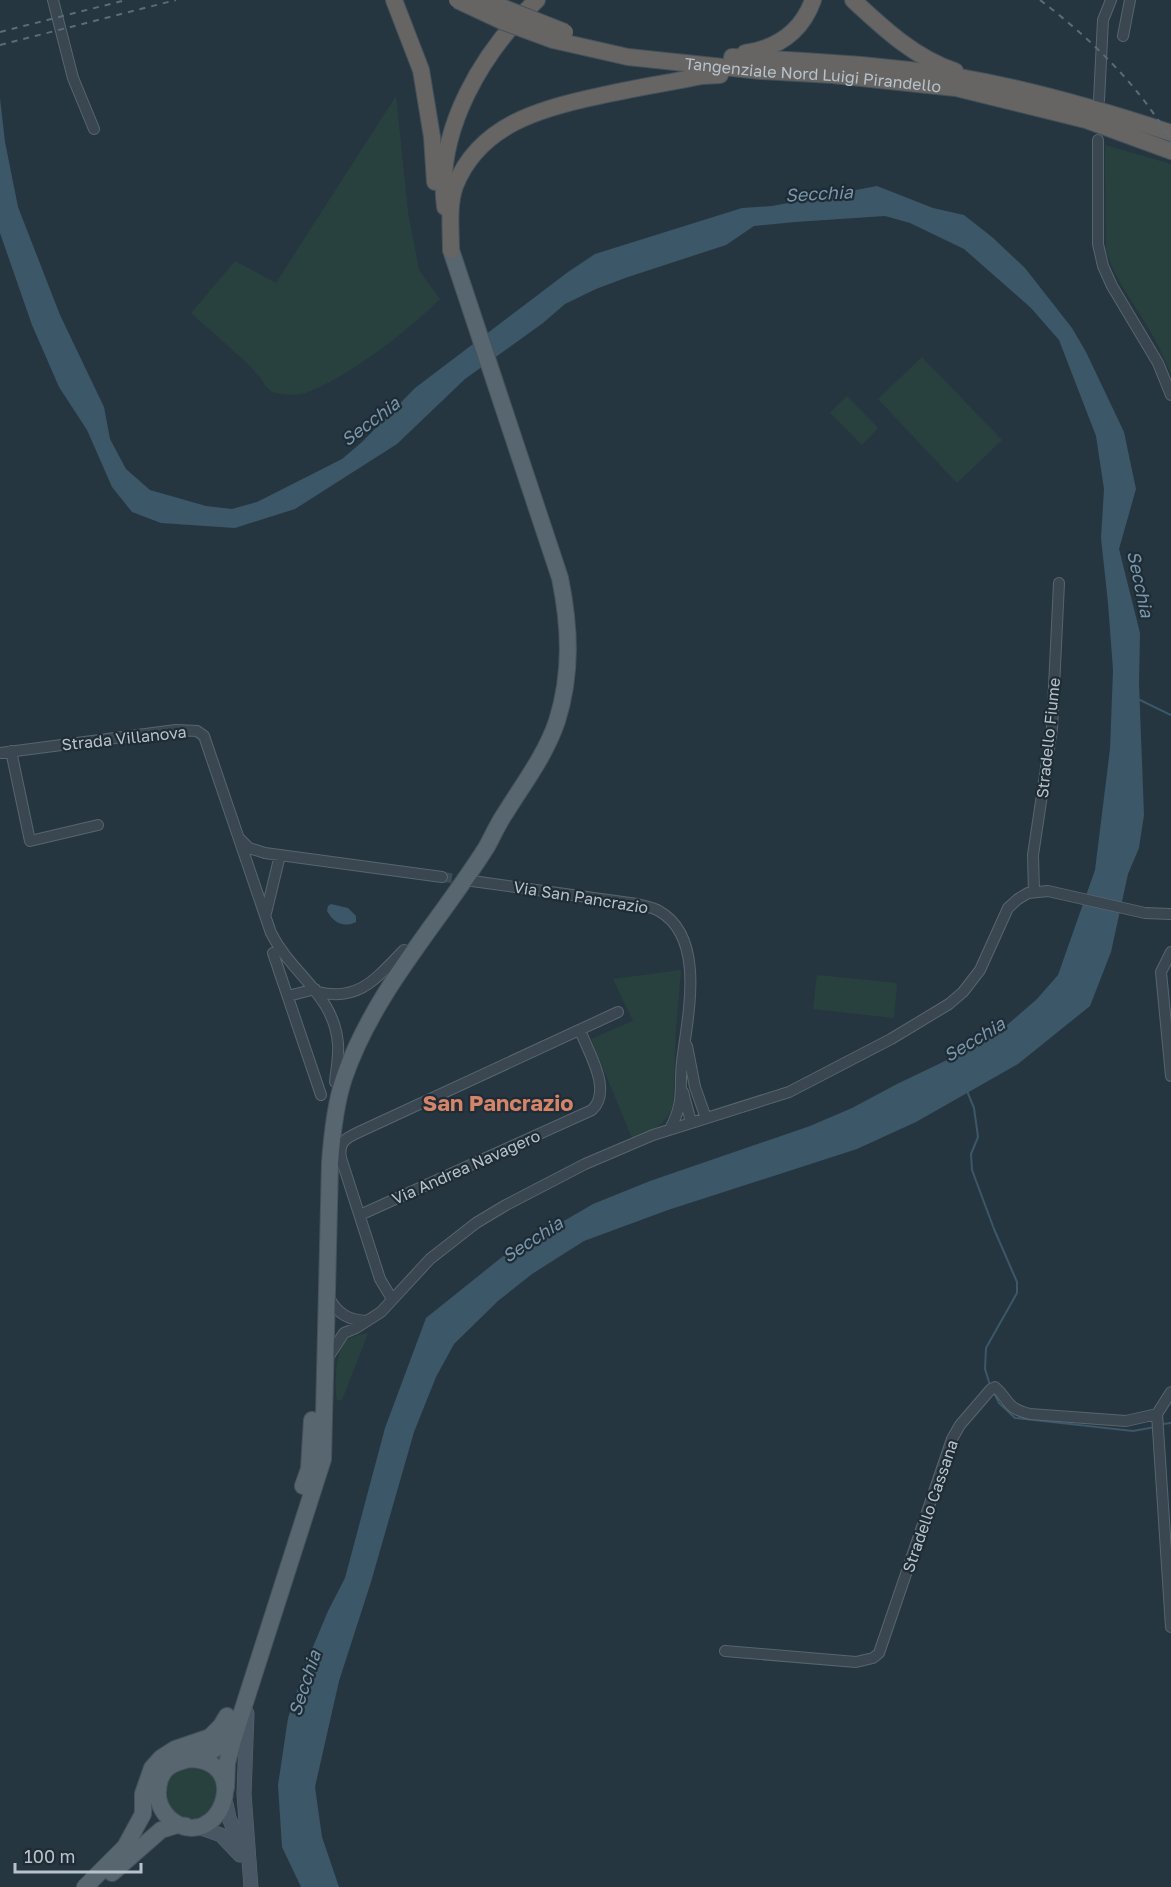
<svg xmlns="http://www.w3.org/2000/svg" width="1171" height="1887" font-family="'Golos Text',sans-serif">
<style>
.green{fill:#28413f}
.water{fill:#3c5768}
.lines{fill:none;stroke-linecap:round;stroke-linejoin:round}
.stream{stroke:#3c5768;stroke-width:2}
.minor-tunnel{stroke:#3c4b55;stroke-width:10;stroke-dasharray:10 5;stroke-linecap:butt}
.minor-casing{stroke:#58656d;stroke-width:12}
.secondary-casing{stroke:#58656d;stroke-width:15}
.primary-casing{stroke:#47535c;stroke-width:18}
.trunk-casing{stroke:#45525a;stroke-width:18}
.minor{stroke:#3a4750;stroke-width:10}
.secondary{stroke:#485763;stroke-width:14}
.primary{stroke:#586670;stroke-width:16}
.trunk{stroke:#666564;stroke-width:16}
.rail{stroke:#5c6c76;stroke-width:2;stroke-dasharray:6 6;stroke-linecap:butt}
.trunk-bridge-casing{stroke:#45525a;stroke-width:18;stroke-linecap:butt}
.trunk-bridge{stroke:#666564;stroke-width:16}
.labels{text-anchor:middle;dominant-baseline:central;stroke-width:4.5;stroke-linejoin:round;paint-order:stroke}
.street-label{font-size:16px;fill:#b7c2ca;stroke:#1f2c35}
.water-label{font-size:18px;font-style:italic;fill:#7897ac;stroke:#1f2c35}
.district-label{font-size:22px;font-weight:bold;fill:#d38469;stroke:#1f2c35}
</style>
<rect width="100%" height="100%" fill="#263640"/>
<path class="green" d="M 396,96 L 408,212 L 419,270 L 440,299 C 409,330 346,379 305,393 C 296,396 282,395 273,392 C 267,389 263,381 258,375 C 238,353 213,333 191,313 L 235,261 L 276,283 Z
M 1105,145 L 1171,164 L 1171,375 C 1164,357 1156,340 1146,324 C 1131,299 1114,278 1106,250 Z
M 922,357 L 1002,440 L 957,483 L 878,399 Z
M 847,396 L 878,428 L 862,445 L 830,413 Z
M 681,970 L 676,1028 L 673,1106 C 667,1125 649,1131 632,1138 L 591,1039 L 633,1021 L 613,979 Z
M 817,975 L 897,983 L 894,1018 L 813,1009 Z
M 368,1333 L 342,1400 L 337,1400 C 334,1388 336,1354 343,1344 C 349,1336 359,1335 368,1333 Z
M164 1793a27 27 0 1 1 54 0a27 27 0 1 1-54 0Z"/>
<path class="water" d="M 0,98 L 5,142 L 18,207 L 60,315 L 104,407 L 110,439 L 126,469 L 150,490 L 206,506 L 232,509 L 257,502 L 342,459 L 362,442 L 415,388 L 568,272 L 595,254 L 742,208 L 772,206 L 877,186 L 933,208 L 964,215 L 992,237 L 1025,268 L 1072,328 L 1086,352 L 1124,432 L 1136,489 L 1119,549 L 1140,633 L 1139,683 L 1144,815 L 1139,848 L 1128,874 L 1111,952 L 1090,1006 L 1018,1064 L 916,1122 L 857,1149 L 668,1210 L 584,1241 L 532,1274 L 498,1301 L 454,1344 L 436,1377 L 414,1432 L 371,1582 L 339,1681 L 315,1787 L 322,1837 L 339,1887 L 301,1887 L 282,1847 L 278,1785 L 288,1718 L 307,1661 L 328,1611 L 345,1578 L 385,1428 L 426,1318 L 502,1257 L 593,1204 L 650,1181 L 810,1126 L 852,1108 L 897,1084 L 970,1049 L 1007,1025 L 1037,999 L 1058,975 L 1095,870 L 1110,749 L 1113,670 L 1108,603 L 1101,538 L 1104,489 L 1096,436 L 1059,340 L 1031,308 L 964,249 L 910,223 L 885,216 L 795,222 L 754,226 L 726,245 L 628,277 L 596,289 L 565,304 L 543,323 L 465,379 L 397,444 L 295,509 L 235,528 L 161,523 L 132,512 L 112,487 L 87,430 L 59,387 L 32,325 L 0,233 Z
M 331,904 L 348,908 L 356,916 L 356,922 C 343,928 334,923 327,911 L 328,906 Z"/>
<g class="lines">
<path class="stream" d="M 1138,699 L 1171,715
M 967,1091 L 974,1108 L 978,1137 L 971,1154 L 972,1170 L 994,1229 L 1017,1282 L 1017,1293 L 986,1348 L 985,1369 L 990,1385
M 994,1393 L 999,1403 L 1015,1418 L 1133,1431 L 1155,1427
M 1163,1424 L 1171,1423"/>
<path class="minor-tunnel" d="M 442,877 L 468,880"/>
<g class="minor-casing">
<path id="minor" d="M 53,0 L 73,78 L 94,129
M 1123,36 L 1130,0
M 1099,100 L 1103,20 L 1111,0
M 1098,140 L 1098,244 L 1103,266 L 1112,286 L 1158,363 L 1171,395
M 11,751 L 30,841 L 98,825
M 0,753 L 176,730 L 197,731 L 204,736 L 271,933 C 292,975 334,994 338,1044 C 339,1057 336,1070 335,1082
M 240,839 L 249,848 L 265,853 L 442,877
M 472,881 L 637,904 C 644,906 653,907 659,911 C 707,938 687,1018 682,1062 C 679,1090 685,1101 670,1129
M 1034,892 L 1033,855 L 1052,728 L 1059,583
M 266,913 L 280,855
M 1171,952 L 1161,972 L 1171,1076
M 273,953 L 321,1095
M 318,992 C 360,1002 377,977 404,950
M 288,996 L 315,989
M 687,1046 L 695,1087 L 706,1118
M 683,1092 L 691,1122
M 360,1215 L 592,1110 C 613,1090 588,1052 580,1030
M 329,1298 C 338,1314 348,1320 367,1321
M 392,1299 L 380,1279 L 341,1158 C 338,1142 346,1138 359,1132 L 618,1012
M 327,1359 L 344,1333 L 356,1328 L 381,1312 L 430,1259 L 476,1223 L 506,1205 L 585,1164 L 653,1135 L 789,1092 L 891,1039 L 949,1004 L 963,992 L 980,970 L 1008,908 L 1018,899 L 1028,893 L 1048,891 L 1145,913 L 1171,914
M 1171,1392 L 1157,1414 L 1171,1627
M 725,1651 L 856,1662 L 873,1658 L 879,1653 L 952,1439 L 960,1425 L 991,1389 L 995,1387 C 1010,1400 1005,1408 1030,1414 L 1126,1421 L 1157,1414"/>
</g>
<g class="secondary-casing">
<path id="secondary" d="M 247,1713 L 244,1794 L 251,1887
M 225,1799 L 229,1818 L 243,1852
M 195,1826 L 221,1835 L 240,1855"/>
</g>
<g class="primary-casing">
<path id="primary" d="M 303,1486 L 309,1469 L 312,1420
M 185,1759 C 258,1756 218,1858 170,1819 C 162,1812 157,1801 158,1791 C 160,1753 194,1765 215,1749 C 224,1742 225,1735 228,1725
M 226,1788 L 227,1763 L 233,1740 L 323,1459 L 330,1163 C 332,1135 335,1105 344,1078 C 374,991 438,924 486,848 C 493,836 498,823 506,812 C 524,783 546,754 557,721 C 572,673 570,627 560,578 L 451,250
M 112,1873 L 161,1830 L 177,1825 L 186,1826
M 85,1887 L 125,1847 L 143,1814 L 143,1794 L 152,1768 L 161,1758 L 175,1749 L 210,1737 L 221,1726 L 227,1716"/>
</g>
<g class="trunk-casing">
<g id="trunk">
<path d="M 394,0 L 421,70 L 432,137 L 435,182"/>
<path d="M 853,0 C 883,28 915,58 955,71"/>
<path d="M 745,53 C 778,48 802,31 813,0"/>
<path id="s1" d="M 628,57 L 761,71 L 833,75 L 956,88 L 1086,120 L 1171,151"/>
<path d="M 732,57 C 817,62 903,65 986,82 C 1049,95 1111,113 1171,133"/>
<path d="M 445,207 C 435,130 483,51 537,0"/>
<path d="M 451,250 C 451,229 448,206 455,186 C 479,125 541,108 599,96 C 633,88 668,83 702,76 L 720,75"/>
</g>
</g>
<use href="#minor" class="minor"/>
<use href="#secondary" class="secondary"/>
<use href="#primary" class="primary"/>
<use href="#trunk" class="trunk"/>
<path class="rail" d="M 1040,0 C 1090,38 1140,86 1171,141
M 0,32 L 126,0
M 0,45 L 176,0"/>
<g class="trunk-bridge-casing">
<path id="trunk-bridge" d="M 457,0 L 504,22 L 553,40 L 628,57
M 484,0 L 565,32"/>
</g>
<use href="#trunk-bridge" class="trunk-bridge"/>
</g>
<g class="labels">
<g class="street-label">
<text stroke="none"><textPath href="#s1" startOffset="186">Tangenziale Nord Luigi Pirandello</textPath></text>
<text transform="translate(124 738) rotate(-6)">Strada Villanova</text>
<text transform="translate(1048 738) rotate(-84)">Stradello Fiume</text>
<text transform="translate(581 897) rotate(9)">Via San Pancrazio</text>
<text transform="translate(466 1167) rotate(-24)">Via Andrea Navagero</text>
<text transform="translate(930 1506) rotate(-71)">Stradello Cassana</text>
</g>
<g class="water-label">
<text transform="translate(819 193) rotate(-3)">Secchia</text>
<text transform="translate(370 421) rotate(-37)">Secchia</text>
<text transform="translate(1141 584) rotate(78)">Secchia</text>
<text transform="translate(974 1039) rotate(-31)">Secchia</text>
<text transform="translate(532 1239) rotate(-33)">Secchia</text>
<text transform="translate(304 1683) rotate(-72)">Secchia</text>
</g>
<g class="district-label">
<text x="498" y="1102">San Pancrazio</text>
</g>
</g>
<path d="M15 1863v9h126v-9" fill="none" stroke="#b7c2ca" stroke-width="3"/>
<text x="24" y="1863" font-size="18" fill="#b7c2ca" stroke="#1f2c35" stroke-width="4.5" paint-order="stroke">100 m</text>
</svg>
